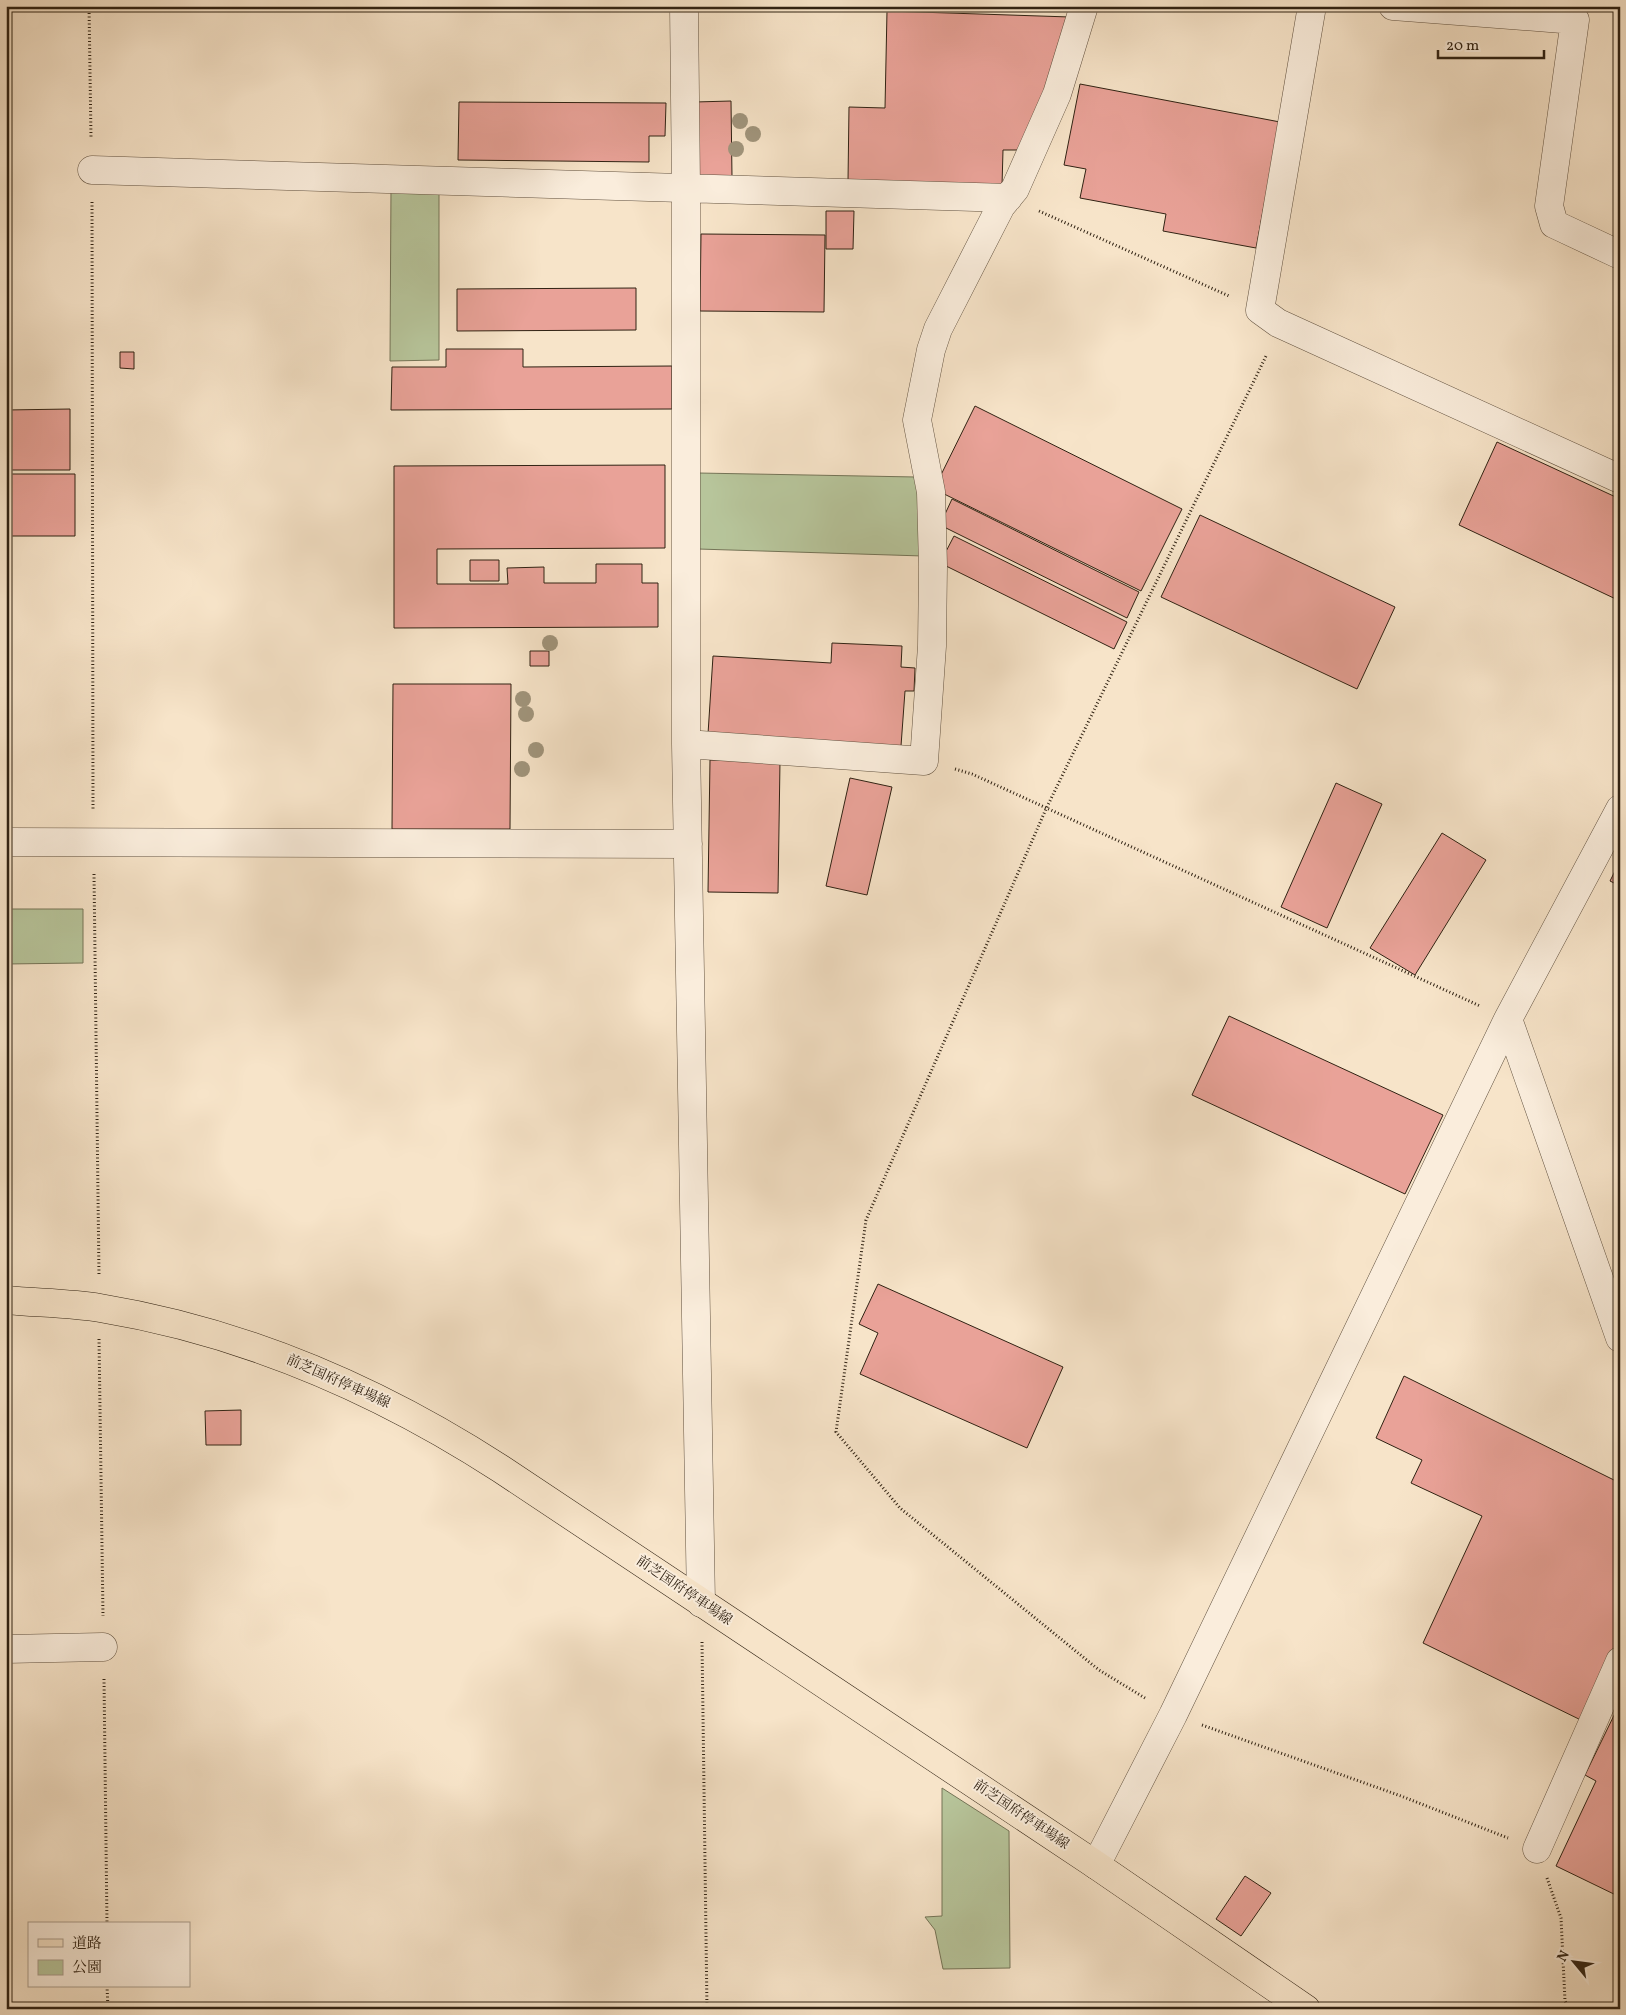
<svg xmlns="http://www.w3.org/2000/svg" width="1626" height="2015" font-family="Vollkorn,'Noto Serif JP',serif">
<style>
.green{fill:#b7c59b;stroke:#747457}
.building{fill:#e9a298;stroke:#302213}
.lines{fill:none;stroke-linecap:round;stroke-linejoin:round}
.minor-casing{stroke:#625240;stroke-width:29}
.major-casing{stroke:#302213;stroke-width:29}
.path{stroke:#302213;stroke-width:3;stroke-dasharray:1 2.5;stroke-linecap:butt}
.minor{stroke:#faeddc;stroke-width:28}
.major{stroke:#f7e4c9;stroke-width:28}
.tree{fill:#a0947b}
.labels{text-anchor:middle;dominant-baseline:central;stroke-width:4;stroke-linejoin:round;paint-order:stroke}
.street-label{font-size:14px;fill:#302213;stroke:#faeddc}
</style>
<rect width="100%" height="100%" fill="#f7e4c9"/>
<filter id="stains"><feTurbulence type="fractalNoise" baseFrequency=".004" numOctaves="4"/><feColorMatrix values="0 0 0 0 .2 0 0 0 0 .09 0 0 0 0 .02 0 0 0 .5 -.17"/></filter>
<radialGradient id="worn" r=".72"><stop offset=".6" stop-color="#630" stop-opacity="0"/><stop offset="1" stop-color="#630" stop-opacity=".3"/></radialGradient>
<path class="green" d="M 391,187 L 439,188 L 439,360 L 390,361 Z
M 698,473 L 916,477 L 923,556 L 698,549 Z
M 6,909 L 83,909 L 83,963 L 6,964 Z
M 942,1788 L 1009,1831 L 1010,1968 L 943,1969 L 935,1930 L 925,1917 L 942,1916 Z"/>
<path class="building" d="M 887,11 L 1070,17 L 1026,150 L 1003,150 L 1002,186 L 848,181 L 849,107 L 885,108 Z
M 1080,84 L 1280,122 L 1256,248 L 1163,231 L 1166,214 L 1080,198 L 1086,169 L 1064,165 Z
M 731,101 L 732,177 L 696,177 L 695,102 Z
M 459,102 L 666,103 L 665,136 L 649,136 L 649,162 L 458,160 Z
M 826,211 L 854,211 L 853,249 L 826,249 Z
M 701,234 L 825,235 L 824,312 L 700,311 Z
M 636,288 L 636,330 L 457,331 L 457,289 Z
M 446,349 L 523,349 L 523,367 L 672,366 L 672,409 L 391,410 L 392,367 L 446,367 Z
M 120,352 L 134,352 L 134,369 L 120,368 Z
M 975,406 L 1182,509 L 1141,591 L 934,489 Z
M 70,409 L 70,470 L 6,470 L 6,410 Z
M 1497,442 L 1620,499 L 1620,601 L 1459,525 Z
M 665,465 L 665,548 L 437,549 L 437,584 L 508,584 L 507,568 L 544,567 L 544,583 L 596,583 L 596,564 L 642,564 L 642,583 L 658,583 L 658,627 L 394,628 L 394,466 Z
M 6,474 L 75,474 L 75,536 L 6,536 Z
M 952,499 L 1139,592 L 1127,618 L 940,525 Z
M 1200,515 L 1395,607 L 1357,689 L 1161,597 Z
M 954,536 L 1127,622 L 1114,649 L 940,563 Z
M 470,560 L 499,560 L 499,581 L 470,581 Z
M 832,643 L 902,646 L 901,667 L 915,668 L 914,691 L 905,691 L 901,746 L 708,734 L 713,656 L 831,663 Z
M 530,651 L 549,651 L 549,666 L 530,666 Z
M 393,684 L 511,684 L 510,829 L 392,829 Z
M 710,760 L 780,761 L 778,893 L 708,892 Z
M 850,778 L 892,787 L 867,895 L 826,886 Z
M 1336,783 L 1382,804 L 1327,928 L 1281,907 Z
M 1442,833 L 1486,860 L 1415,975 L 1370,948 Z
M 1620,861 L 1620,886 L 1610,881 Z
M 1229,1016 L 1443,1115 L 1405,1194 L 1192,1095 Z
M 878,1284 L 1063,1367 L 1027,1448 L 860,1374 L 878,1333 L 859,1324 Z
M 1404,1376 L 1620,1483 L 1620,1639 L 1587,1723 L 1423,1643 L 1482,1516 L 1411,1483 L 1422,1460 L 1376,1438 Z
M 241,1410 L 241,1445 L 206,1445 L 205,1411 Z
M 1620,1703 L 1620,1897 L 1556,1866 L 1596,1781 L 1585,1775 Z
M 1245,1876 L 1271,1893 L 1241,1936 L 1216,1919 Z"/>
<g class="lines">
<g class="minor-casing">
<path id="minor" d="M 684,6 L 686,188 L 686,744 L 701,1603
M 1312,6 L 1260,310 L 1278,323 L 1620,479
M 1393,6 L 1575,20 L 1549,206 L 1554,224 L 1620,255
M 92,170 L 1008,198
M 686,744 L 924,761 L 932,646 L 933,566 L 931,492 L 917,420 L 931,350 L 938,329 L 1001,206 L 1015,189 L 1057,94 L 1084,6
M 6,842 L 688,844
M 1508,1019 L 1620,1338
M 6,1649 L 103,1647
M 1537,1849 L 1620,1661
M 1096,1865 L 1173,1715 L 1508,1019 L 1620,809"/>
</g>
<g class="major-casing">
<path id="major" d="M 6,1300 C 37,1303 70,1303 100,1308 C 245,1332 379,1390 501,1469 L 1096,1865 L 1306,2009"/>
</g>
<path class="path" d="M 89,6 L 91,138
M 92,202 L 93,811
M 1039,211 L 1229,296
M 955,769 L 972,774 L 1480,1006
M 94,874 L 99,1276
M 99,1339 L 103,1616
M 702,1642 L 707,2009
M 104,1679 L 107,1924
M 1145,1698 L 1099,1670 L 900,1508 L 836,1432 L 866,1220 L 1046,809 L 1267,354
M 1202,1725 L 1401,1796 L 1508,1838
M 1547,1878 L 1561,1918 L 1565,2001 L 1569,2009
M 107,1986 L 108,2009"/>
<use href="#minor" class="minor"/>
<use href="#major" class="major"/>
</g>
<g class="tree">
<circle cx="740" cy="121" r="8"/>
<circle cx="753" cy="134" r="8"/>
<circle cx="736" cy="149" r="8"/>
<circle cx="550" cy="643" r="8"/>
<circle cx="523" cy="699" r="8"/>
<circle cx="526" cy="714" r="8"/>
<circle cx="536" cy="750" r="8"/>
<circle cx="522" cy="769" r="8"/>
</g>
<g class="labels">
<g class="street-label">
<text transform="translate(338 1382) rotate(24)">前芝国府停車場線</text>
<text transform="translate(684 1591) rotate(34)">前芝国府停車場線</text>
<text transform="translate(1021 1815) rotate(34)">前芝国府停車場線</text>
</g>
</g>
<rect width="1626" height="2015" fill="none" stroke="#f7e4c9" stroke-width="25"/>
<rect x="8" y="8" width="1611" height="2000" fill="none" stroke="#302213" stroke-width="2.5"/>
<rect x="12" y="12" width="1601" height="1990" fill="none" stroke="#302213"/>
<rect x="28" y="1922" width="162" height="65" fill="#faeddc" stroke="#a99c8c"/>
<rect x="38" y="1939" width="25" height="8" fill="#f7e4c9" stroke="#a99c8c"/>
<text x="72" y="1948" font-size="15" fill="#302213">道路</text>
<rect x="38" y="1960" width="25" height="15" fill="#b7c59b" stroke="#a99c8c"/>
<text x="72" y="1972" font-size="15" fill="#302213">公園</text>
<g transform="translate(1574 1962) rotate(299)" stroke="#faeddc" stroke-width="4" paint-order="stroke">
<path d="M0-4L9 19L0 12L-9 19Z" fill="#302213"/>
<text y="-8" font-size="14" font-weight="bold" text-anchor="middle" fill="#302213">N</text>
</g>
<path d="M1438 50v8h106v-8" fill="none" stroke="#302213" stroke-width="2.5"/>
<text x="1446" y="50" font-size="15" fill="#302213" stroke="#faeddc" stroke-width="4" paint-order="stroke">20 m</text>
<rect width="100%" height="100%" filter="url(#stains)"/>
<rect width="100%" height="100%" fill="url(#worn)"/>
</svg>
